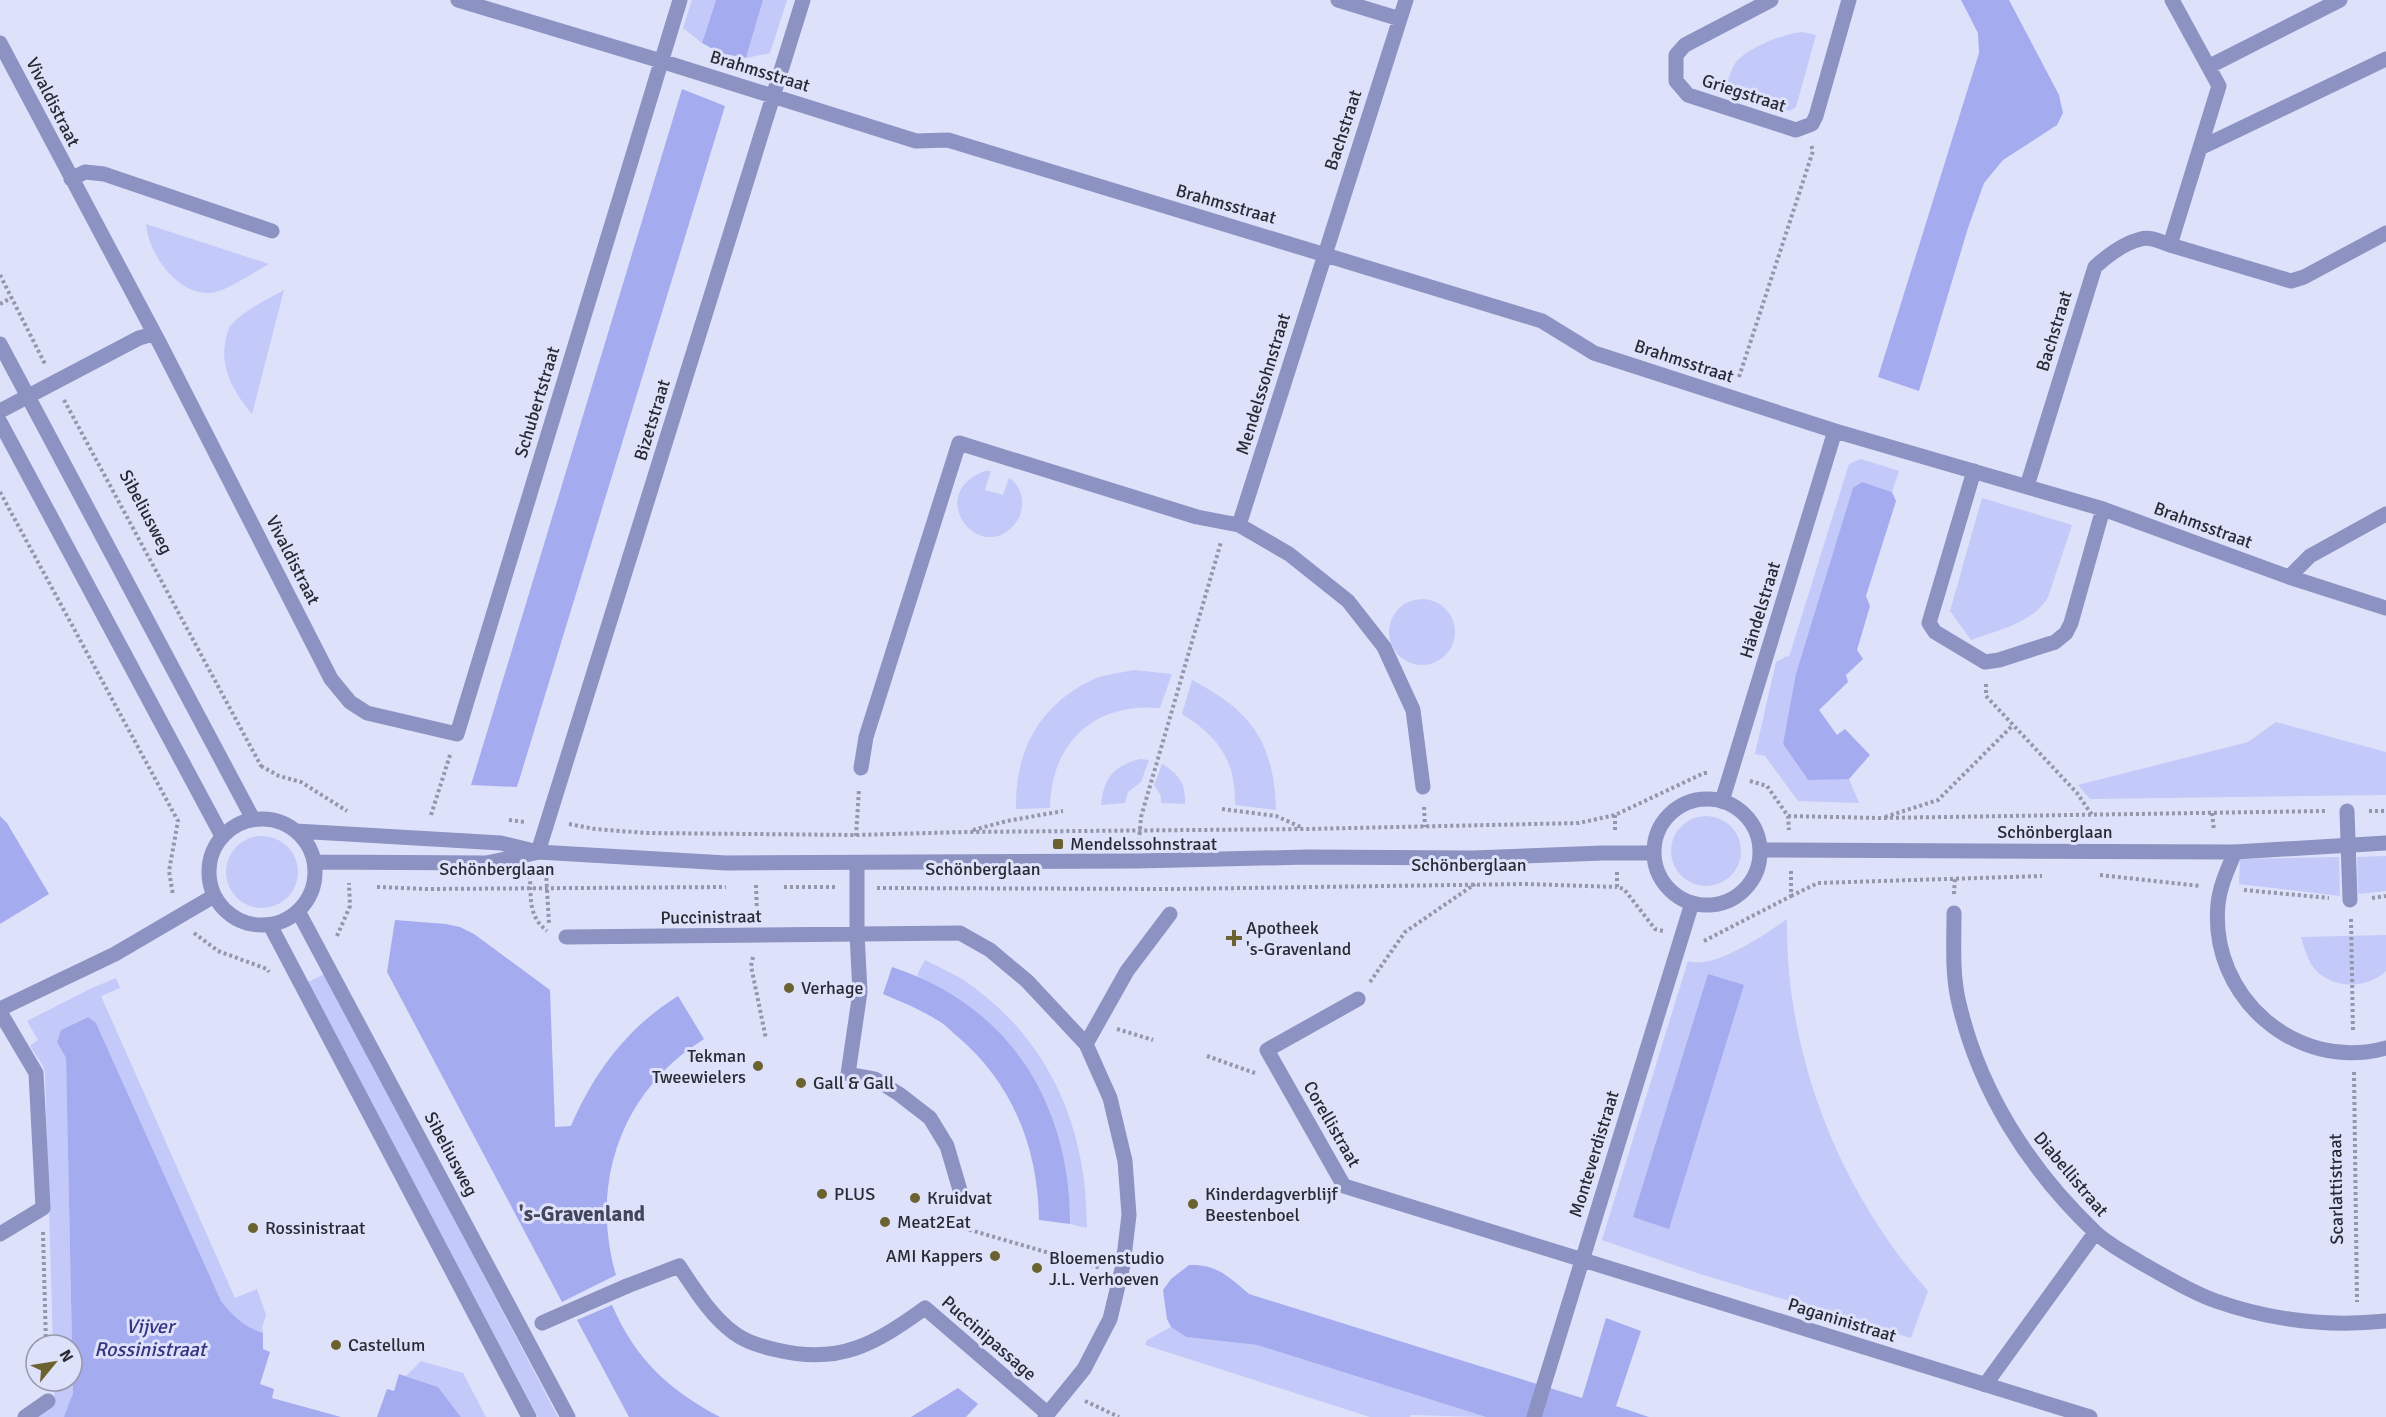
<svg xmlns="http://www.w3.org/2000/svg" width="2386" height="1417" font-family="Signika,sans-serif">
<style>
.green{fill:#c3c9f8}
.water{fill:#a4abee}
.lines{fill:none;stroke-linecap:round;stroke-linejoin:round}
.path{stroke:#9496a9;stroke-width:4;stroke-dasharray:3 3;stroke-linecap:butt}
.service{stroke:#8c92c1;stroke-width:15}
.pedestrian{stroke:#8c92c1;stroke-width:15}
.minor{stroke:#8c92c1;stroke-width:15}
.tertiary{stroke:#8c92c1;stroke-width:15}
.poi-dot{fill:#6b622f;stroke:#dee1fa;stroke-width:2}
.labels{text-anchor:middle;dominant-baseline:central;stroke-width:6;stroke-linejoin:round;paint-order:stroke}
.street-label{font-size:18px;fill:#292a33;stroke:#dee1fa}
.poi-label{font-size:18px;fill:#292a33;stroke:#dee1fa;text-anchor:start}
.water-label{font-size:20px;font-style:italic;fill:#363582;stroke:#dee1fa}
.quarter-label{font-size:21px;font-weight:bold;fill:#43465a;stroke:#dee1fa}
</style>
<rect width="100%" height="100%" fill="#dee1fa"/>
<path class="green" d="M 692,0 L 716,0 L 702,43 L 683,28 Z
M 763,0 L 787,0 L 770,53 L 746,58 Z
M 1802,32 L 1816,35 L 1796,107 L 1790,111 L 1725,89 C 1728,81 1731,69 1736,62 C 1749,47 1783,34 1802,32 Z
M 146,224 L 269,264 C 254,272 226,292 210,293 C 177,295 148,253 146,224 Z
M 284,290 L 252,414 C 234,393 219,367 226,339 C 227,334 228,329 230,326 C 244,310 266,300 284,290 Z
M 1861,459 L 1899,471 L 1892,492 L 1862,482 L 1788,721 L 1783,744 L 1807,779 L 1849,779 L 1859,803 L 1798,801 L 1765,756 L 1755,754 L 1776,662 L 1787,656 L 1789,657 L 1849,464 Z
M 985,471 L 991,471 L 985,490 L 1003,495 L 1009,478 C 1018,483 1023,495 1022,505 C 1022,513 1018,521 1013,526 C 978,564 924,494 985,471 Z
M 1982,498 L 2072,525 L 2048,597 C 2035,622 1996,631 1971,640 L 1950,611 Z
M1389 632a33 33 0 1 1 66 0a33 33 0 1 1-66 0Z
M 1134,670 L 1172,674 L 1160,708 C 1094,702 1051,743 1050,808 L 1016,809 C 1015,750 1039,705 1094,679 C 1106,674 1121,673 1134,670 Z
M 1192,680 C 1251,711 1274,741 1276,810 L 1235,805 C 1236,761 1219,737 1182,714 Z
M 2276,722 L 2386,752 L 2386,795 L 2090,799 L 2078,785 L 2248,742 Z
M 1140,759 L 1149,760 L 1141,782 L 1128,792 L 1125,803 L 1101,805 C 1104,777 1114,766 1140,759 Z
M 1162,764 C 1179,774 1186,784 1185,804 L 1161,803 L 1161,796 L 1154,785 Z
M1671 851a35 35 0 1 1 70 0a35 35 0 1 1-70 0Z
M226 872a36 36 0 1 1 72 0a36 36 0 1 1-72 0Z
M 2386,856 L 2386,891 L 2358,894 L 2357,857 Z
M 2339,857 L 2340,896 L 2239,884 L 2240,859 Z
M 1787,919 C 1785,1054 1839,1191 1928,1291 L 1911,1338 L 1697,1273 L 1602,1240 L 1688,961 C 1714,970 1766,934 1787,919 Z
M 2386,935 L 2386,971 C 2366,990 2331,989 2314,968 C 2307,959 2304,947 2301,937 Z
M 925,960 C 937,966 950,972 962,979 C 1030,1024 1071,1092 1083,1173 C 1086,1191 1086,1210 1087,1228 L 1070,1224 C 1070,1164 1057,1108 1021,1060 C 1015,1052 1010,1043 1003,1038 C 977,1015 946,996 917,975 Z
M 325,974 L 558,1417 L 538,1417 L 308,982 Z
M 116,978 L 120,988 L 101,996 L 235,1298 L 257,1289 L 266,1315 L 262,1328 L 263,1333 C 244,1327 233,1316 221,1301 L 96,1023 L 87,1017 L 61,1030 L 57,1042 L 66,1058 L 72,1345 L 53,1345 L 45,1074 L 43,1066 L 30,1046 L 38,1040 L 27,1021 L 92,988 Z
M 1171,1327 L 1186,1337 L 1257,1345 L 1486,1417 L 1411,1415 L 1410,1417 L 1370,1417 L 1145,1345 L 1147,1340 Z
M 72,1357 L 73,1393 L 66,1414 L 64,1417 L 37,1417 L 54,1405 L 54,1381 L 72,1381 Z
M 421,1361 L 463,1373 L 486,1417 L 461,1417 L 438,1387 L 406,1376 Z"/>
<path class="water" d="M 716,0 L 763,0 L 746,58 L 720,53 L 702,43 Z
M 1961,0 L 2009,0 L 2059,95 L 2063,113 L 2057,125 L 2003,160 L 1984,183 L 1968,228 L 1919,391 L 1878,377 L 1979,53 L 1978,33 Z
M 682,89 L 725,106 L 517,787 L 471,785 Z
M 1862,482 L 1892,492 L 1896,501 L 1866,596 L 1870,606 L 1857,650 L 1863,659 L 1846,675 L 1848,682 L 1819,710 L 1837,735 L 1845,729 L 1870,755 L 1849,779 L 1808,780 L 1783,744 L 1796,674 L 1853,488 Z
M 0,816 L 7,823 L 49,894 L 0,924 Z
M 395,920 L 446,924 L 460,927 L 474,934 L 550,990 L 555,1127 L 571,1126 C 594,1072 628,1027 678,996 L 704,1039 C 622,1090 589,1182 616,1275 L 562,1302 L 387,972 Z
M 892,967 C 1009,1005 1071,1104 1070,1224 L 1039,1220 C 1038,1148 1013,1084 958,1037 C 951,1031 945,1024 937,1020 C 920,1009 901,1002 883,994 Z
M 1708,974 L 1744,985 L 1669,1229 L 1633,1217 Z
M 88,1017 L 96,1023 L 221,1301 C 233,1316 244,1327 263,1333 L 263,1349 L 270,1352 L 260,1384 L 274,1389 L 272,1398 L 341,1417 L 64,1417 L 73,1393 L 66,1058 L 57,1042 L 61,1030 Z
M 1189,1265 C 1217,1264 1229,1277 1249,1294 L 1582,1398 L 1606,1318 L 1641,1331 L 1616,1406 L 1649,1417 L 1486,1417 L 1257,1345 L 1186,1337 L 1171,1327 L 1167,1319 L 1163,1290 L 1171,1279 Z
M 612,1305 C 635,1359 669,1390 720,1417 L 629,1417 L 577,1320 Z
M 399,1374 L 438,1387 L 461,1417 L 377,1417 L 387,1389 L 394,1391 Z
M 958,1388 L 978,1404 L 966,1417 L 911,1417 Z"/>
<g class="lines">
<path class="path" d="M 0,275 L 45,364
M 0,304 L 11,298
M 1739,377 L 1813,151 L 1811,145
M 64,400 L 261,766
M 0,492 L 178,821 L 169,871 L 173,895
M 1986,684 L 1986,696 L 2077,793 L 2092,815
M 261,766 L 279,776 L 301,782 L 347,811
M 1750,781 L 1767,786 L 1788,816 L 1789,830
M 1424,807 L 1425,827
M 1222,809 L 1276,816 L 1303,828
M 2369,811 L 2386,811
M 2212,813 L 2214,830
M 431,815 L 451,752
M 1615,815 L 1615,832
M 1788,816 L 1880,818 L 2325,811
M 1885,817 L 1938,800 L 2012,726
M 509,820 L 525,822
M 569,824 L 595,829 L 646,833 L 856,835 L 966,832 L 1307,829 L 1579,823 L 1615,815 L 1704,773 L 1708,773
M 973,830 L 1007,821 L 1063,811
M 856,836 L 859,789
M 1139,841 L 1141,817 L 1221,542
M 546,872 L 549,924
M 1617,872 L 1617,887 L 1624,889 L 1655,929 L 1663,931
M 530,875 C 531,898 528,916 547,931
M 2100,875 L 2200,886
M 756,885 L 757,913
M 377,887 L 427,889 L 726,887
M 784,887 L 837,887
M 877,888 L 1174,889 L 1526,884 L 1617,887
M 2244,890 L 2329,898
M 1954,894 L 1955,877
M 1791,896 L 1818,883 L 2042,876
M 2372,898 L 2386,896
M 2351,919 L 2353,1032
M 194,933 L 218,951 L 267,969 L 269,972
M 337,936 L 350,906 L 349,883
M 1704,941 L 1791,896 L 1791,870
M 753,957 L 751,966 L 766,1039
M 1370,982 L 1405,932 L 1475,884
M 1117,1029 L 1153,1040
M 1207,1056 L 1255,1073
M 2354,1072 L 2357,1302
M 946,1223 L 1101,1268
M 43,1232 L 46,1345
M 1085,1401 L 1119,1417"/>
<path class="service" d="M 857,934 L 860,992 L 848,1074 L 875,1079 L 899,1094 L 930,1118 L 947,1146 L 962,1197"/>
<path class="pedestrian" d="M 2347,811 L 2350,900
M 542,1323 L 627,1286"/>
<path class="minor" d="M 458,0 L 661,61 L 916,141 L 948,140 L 1542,321 L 1594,353 L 1835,431 L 2103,509 L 2289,577 L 2386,608
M 1338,0 L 1400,19
M 1771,0 L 1685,45 L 1676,55 L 1676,81 L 1688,95 L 1796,130 L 1812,124 L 1816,116 L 1849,0
M 0,43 L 161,346 L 331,679 L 350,702 L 367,713 L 457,734 L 680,0
M 2210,66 L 2340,0
M 2200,148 L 2386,59
M 71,179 L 85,172 L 104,174 L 272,231
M 2170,245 L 2291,281 L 2304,277 L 2386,233
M 0,411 L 139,338 L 153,334
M 1974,471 L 1929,623 L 1935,632 L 1985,662 L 1999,660 L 2055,642 L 2066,633 L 2071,623 L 2103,509
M 2027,486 L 2095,267 C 2107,256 2124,243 2141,239 C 2150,236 2161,242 2170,245 L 2219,86 L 2172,0
M 1239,525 L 1406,0
M 2289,577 L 2310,556 L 2386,514
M 861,768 L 866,737 L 959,443 L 1197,517 L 1239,525 L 1289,554 L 1348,601 L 1384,647 L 1413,710 L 1423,787
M 1722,801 L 1835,431
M 538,852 L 803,0
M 2235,852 C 2228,869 2220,885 2218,904 C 2209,996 2296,1073 2386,1048
M 857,863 L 857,934
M 298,911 L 568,1417
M 1954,913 C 1954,942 1952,971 1958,999 C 1978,1089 2028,1168 2094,1231 C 2107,1244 2127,1254 2143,1264 C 2167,1277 2190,1292 2216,1301 C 2270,1320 2329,1327 2386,1321
M 270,925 L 529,1417
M 566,937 L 960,933 L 990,950 L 1027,981 L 1086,1044 L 1110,1098 L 1125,1161 L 1129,1215 L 1123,1265 L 1110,1319 L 1084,1369 L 1045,1417
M 1358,999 L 1267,1050 L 1344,1186 L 2090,1417
M 0,1009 L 115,954 L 214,896
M 0,1012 L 36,1073 L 43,1208 L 0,1234
M 1086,1044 L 1127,971 L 1170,914
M 627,1286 L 679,1266 C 695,1290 711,1316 734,1333 C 746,1342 763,1347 777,1350 C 840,1365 875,1344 925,1308 L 1048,1414
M 1985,1385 L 2095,1233
M 25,1417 L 48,1401
M 1534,1417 L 1692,903"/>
<path class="tertiary" d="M 0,344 L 253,819
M 0,422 L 222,836
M1654 852a53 53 0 1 1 106 0a53 53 0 1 1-106 0Z
M209 872a53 53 0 1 1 106 0a53 53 0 1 1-106 0Z
M 296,831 L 501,843 L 538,852 L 726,863 L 1137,861 L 1308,857 L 1473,858 L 1603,853 L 1653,853
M 1760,850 L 2235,852 L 2386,843
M 314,862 L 486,863 L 535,853"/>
</g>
<g class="poi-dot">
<rect x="1052" y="838" width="12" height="12" rx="3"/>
<path d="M1231 929h6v6h6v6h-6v6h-6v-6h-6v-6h6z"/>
<circle cx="789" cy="988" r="6"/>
<circle cx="758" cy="1066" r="6"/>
<circle cx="801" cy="1083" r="6"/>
<circle cx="822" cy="1194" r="6"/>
<circle cx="915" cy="1198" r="6"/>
<circle cx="1193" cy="1204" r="6"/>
<circle cx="885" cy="1222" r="6"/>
<circle cx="253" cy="1228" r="6"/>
<circle cx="995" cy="1256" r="6"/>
<circle cx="1037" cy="1268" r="6"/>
<circle cx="336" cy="1345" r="6"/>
</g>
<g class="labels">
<g class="street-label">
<text transform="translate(760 71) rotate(17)">Brahmsstraat</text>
<text transform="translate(1744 93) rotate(18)">Griegstraat</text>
<text transform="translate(53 102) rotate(63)">Vivaldistraat</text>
<text transform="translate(1343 130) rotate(-72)">Bachstraat</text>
<text transform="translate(1226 204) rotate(16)">Brahmsstraat</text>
<text transform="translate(2054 331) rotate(-73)">Bachstraat</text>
<text transform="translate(1684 361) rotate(18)">Brahmsstraat</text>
<text transform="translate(1263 384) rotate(-73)">Mendelssohnstraat</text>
<text transform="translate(537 402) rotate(-73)">Schubertstraat</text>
<text transform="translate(652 420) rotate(-73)">Bizetstraat</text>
<text transform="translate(146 512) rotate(62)">Sibeliusweg</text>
<text transform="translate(2203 525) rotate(20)">Brahmsstraat</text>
<text transform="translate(293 560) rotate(63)">Vivaldistraat</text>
<text transform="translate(1760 610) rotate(-73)">Händelstraat</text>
<text x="2055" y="832">Schönberglaan</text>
<text x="1469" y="865">Schönberglaan</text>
<text x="497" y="869">Schönberglaan</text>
<text x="983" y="869">Schönberglaan</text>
<text transform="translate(711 917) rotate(-1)">Puccinistraat</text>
<text transform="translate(1332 1124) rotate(60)">Corellistraat</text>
<text transform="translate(451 1154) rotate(62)">Sibeliusweg</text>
<text transform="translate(1594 1154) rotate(-73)">Monteverdistraat</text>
<text transform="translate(2071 1174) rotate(50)">Diabellistraat</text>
<text transform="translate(2336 1189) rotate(-91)">Scarlattistraat</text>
<text transform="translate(1842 1320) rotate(17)">Paganinistraat</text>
<text transform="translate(989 1338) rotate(41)">Puccinipassage</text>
</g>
<g class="poi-label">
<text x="1070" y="844">Mendelssohnstraat</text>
<text x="1246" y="928">Apotheek<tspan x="1246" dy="21">'s-Gravenland</tspan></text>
<text x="801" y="988">Verhage</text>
<text x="746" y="1056" text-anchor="end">Tekman<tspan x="746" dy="21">Tweewielers</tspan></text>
<text x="813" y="1083">Gall &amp; Gall</text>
<text x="834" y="1194">PLUS</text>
<text x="1205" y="1194">Kinderdagverblijf<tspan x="1205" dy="21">Beestenboel</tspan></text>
<text x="927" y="1198">Kruidvat</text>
<text x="897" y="1222">Meat2Eat</text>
<text x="265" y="1228">Rossinistraat</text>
<text x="983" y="1256" text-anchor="end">AMI Kappers</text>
<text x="1049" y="1258">Bloemenstudio<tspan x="1049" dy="21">J.L. Verhoeven</tspan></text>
<text x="348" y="1345">Castellum</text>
</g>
<g class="water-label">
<text x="150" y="1326">Vijver<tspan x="150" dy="23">Rossinistraat</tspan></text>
</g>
<g class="quarter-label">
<text x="582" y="1214">'s-Gravenland</text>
</g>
</g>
<g transform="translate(54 1363) rotate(60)"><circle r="28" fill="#dee1fa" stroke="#9698aa" stroke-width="1.5"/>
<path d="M0-4.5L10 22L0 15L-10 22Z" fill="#6b622f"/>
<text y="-9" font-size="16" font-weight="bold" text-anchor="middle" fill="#292a33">N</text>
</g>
</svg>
